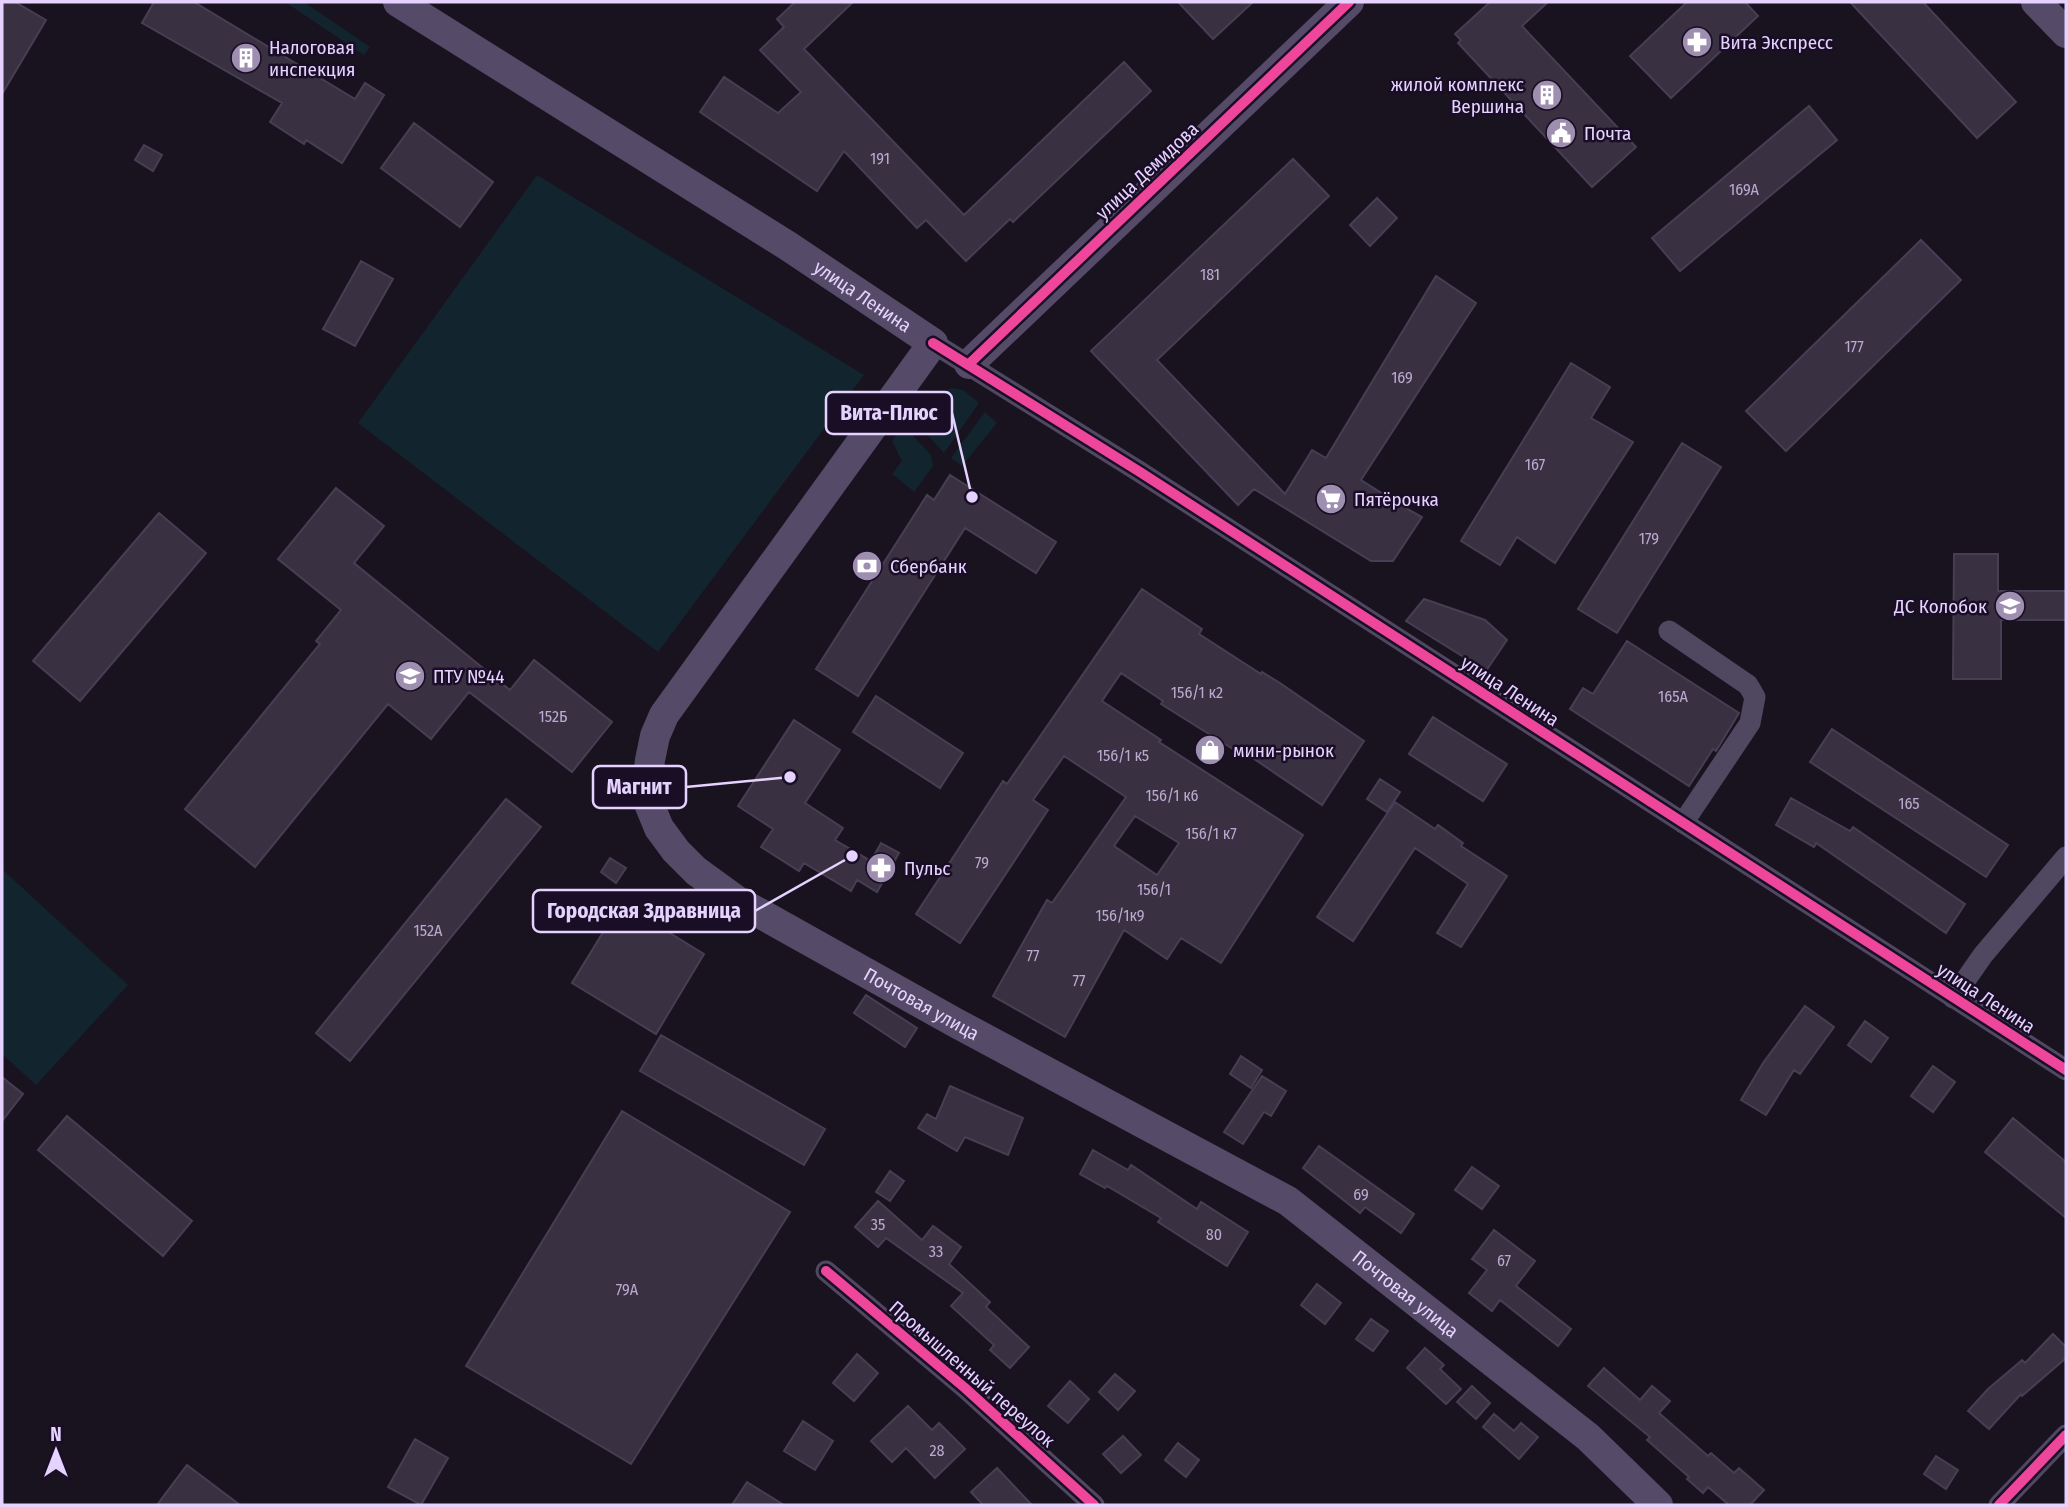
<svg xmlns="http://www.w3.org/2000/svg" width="2068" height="1507" font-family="'Fira Sans Condensed',sans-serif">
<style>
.green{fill:#12242d}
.building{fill:#393142;stroke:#483e53;stroke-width:2;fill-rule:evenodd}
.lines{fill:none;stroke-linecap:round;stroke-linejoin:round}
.street{stroke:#504861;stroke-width:21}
.secondary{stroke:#554a67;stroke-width:30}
.cycleway-casing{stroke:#190e25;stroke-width:15}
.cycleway{stroke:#ed469a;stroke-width:10}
.labels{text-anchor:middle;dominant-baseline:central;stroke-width:5;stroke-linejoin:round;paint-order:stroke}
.number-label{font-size:16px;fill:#baaad0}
.poi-label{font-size:19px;fill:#e5d2ff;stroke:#190e25;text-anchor:start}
.street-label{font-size:19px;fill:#e5d2ff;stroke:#190e25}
.leader{fill:none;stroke:#e5d2ff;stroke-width:2.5}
.callout-dot{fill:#e5d2ff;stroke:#190e25;stroke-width:2.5}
.callout{fill:#190e25;stroke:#e5d2ff;stroke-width:2.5}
.callout-label{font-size:21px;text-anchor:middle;font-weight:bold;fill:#e5d2ff}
</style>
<rect width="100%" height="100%" fill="#191320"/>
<path class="green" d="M 289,2 L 304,2 L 370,47 L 364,55 L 288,4 Z
M 537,175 L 864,375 L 658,652 L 358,423 Z
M 952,388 L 963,390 L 979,403 L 944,453 L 918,425 L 922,420 L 915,410 L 927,397 Z
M 985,412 L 997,423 L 962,466 L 951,458 Z
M 903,425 L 931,455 L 933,466 L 914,492 L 892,474 L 902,461 L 892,441 Z
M 2,869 L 128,985 L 36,1085 L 2,1054 Z"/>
<path class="building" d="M 2,2 L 15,2 L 46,20 L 2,94 Z
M 154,2 L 194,2 L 355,99 L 365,83 L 384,95 L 342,163 L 306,140 L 304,144 L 270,122 L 282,103 L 142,23 Z
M 795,2 L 853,2 L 804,49 L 964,215 L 1124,62 L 1151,91 L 1013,222 L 1010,219 L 966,261 L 926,220 L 917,228 L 844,151 L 817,191 L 700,112 L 724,77 L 778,113 L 801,92 L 760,50 L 784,27 L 777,19 Z
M 1178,2 L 1253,2 L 1213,39 Z
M 1490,2 L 1548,2 L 1522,26 L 1636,147 L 1592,187 L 1458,43 L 1461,40 L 1455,34 Z
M 1687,2 L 1745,2 L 1758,16 L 1671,98 L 1630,56 Z
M 1850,2 L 1923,2 L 2016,102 L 1977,138 Z
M 1809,106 L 1837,140 L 1680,271 L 1652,238 Z
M 414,123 L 493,182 L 460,227 L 381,168 Z
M 144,145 L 162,155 L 153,171 L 135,160 Z
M 1293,159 L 1329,196 L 1157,360 L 1285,494 L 1312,450 L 1326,458 L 1436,276 L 1476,303 L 1361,480 L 1383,494 L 1382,495 L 1422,517 L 1393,561 L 1371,561 L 1254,489 L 1238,505 L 1091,351 Z
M 1377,198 L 1397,218 L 1370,246 L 1350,225 Z
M 1921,240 L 1961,280 L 1786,451 L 1746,411 Z
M 361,261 L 393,279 L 355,346 L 323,329 Z
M 1571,363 L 1610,387 L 1591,418 L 1633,442 L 1555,563 L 1517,537 L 1500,565 L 1461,541 Z
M 1682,443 L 1721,467 L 1617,633 L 1578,609 Z
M 950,475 L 1056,542 L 1036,573 L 965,528 L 858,696 L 816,669 L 927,495 L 934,500 Z
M 336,488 L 384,526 L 354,563 L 510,690 L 534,660 L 612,722 L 572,772 L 469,692 L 431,739 L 388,704 L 255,867 L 185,809 L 320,644 L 316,641 L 341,610 L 278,559 Z
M 159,513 L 206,553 L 80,701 L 33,661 Z
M 1954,554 L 1998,554 L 1998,591 L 2066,591 L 2066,620 L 2001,620 L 2001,679 L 1953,679 Z
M 1142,589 L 1202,629 L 1199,634 L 1261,674 L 1262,672 L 1280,683 L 1364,741 L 1322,805 L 1238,748 L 1236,751 L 1161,704 L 1163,701 L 1121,673 L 1102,701 L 1161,740 L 1159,742 L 1303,835 L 1221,963 L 1181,938 L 1167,959 L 1124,930 L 1065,1037 L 993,996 L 1047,900 L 1052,903 L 1126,797 L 1064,756 L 1033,800 L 1048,810 L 960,943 L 916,914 L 1003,781 L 1007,784 ZM 1135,816 L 1179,843 L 1157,875 L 1114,846 Z
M 1424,599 L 1485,620 L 1507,640 L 1486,671 L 1406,621 Z
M 1627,641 L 1739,713 L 1716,751 L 1713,749 L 1689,786 L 1570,709 L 1583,688 L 1593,694 Z
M 876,696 L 963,753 L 940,788 L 853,732 Z
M 1433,717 L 1507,764 L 1483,801 L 1409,754 Z
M 794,720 L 840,750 L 805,803 L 843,828 L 835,840 L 871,861 L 881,843 L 899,853 L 877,892 L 857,880 L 851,891 L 804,863 L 799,871 L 761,847 L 773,829 L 738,806 Z
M 1832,729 L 2008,845 L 1986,877 L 1810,762 Z
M 1380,779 L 1400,792 L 1387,812 L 1367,799 Z
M 1791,798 L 1850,831 L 1853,827 L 1965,904 L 1946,933 L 1816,843 L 1814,847 L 1776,825 Z
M 506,799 L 541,827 L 350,1061 L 316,1033 Z
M 1395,802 L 1435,829 L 1438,825 L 1463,843 L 1461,846 L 1507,876 L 1461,947 L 1437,933 L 1468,884 L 1415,848 L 1353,941 L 1317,917 Z
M 610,858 L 626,868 L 616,883 L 601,872 Z
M 621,903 L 704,954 L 656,1034 L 572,983 Z
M 866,995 L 917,1028 L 905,1047 L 854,1013 Z
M 1805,1006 L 1834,1027 L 1800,1074 L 1794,1070 L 1766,1115 L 1741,1100 L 1763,1063 Z
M 1865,1021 L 1888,1038 L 1871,1062 L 1848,1045 Z
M 661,1035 L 825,1129 L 804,1165 L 640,1071 Z
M 1241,1056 L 1262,1070 L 1251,1088 L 1230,1074 Z
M 1933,1066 L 1955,1082 L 1933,1112 L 1911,1096 Z
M 1262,1076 L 1286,1091 L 1271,1116 L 1264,1112 L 1243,1144 L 1224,1132 Z
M 2,1077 L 23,1094 L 2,1121 Z
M 950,1086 L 1023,1118 L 1008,1155 L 965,1137 L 957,1151 L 918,1128 L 927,1114 L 936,1119 Z
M 622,1111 L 790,1212 L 631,1464 L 466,1366 Z
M 67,1116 L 192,1221 L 163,1256 L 38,1150 Z
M 2013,1118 L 2066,1162 L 2066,1218 L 1985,1152 Z
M 1319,1146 L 1414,1214 L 1401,1233 L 1365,1207 L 1360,1213 L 1303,1168 Z
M 1093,1150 L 1128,1170 L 1131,1165 L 1197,1209 L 1201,1202 L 1248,1232 L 1227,1266 L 1158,1222 L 1161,1218 L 1107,1186 L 1105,1188 L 1080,1174 Z
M 1472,1167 L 1499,1186 L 1482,1209 L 1455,1190 Z
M 890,1171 L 904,1181 L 890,1201 L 876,1192 Z
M 878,1201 L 922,1240 L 933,1226 L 961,1247 L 949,1264 L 990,1302 L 986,1307 L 1029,1347 L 1010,1368 L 990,1350 L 994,1345 L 951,1306 L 963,1293 L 886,1238 L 878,1247 L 855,1227 Z
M 1494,1230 L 1535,1261 L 1516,1286 L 1571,1329 L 1558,1346 L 1500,1300 L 1492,1311 L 1469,1293 L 1487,1270 L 1472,1259 Z
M 1317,1284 L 1341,1303 L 1325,1324 L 1301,1305 Z
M 1371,1319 L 1388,1331 L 1373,1351 L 1356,1339 Z
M 2053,1334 L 2066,1347 L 2066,1358 L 2022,1396 L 2021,1394 L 1989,1429 L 1968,1411 L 1988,1389 L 2022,1360 L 2025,1363 Z
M 1425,1348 L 1444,1365 L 1440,1369 L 1461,1389 L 1446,1404 L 1407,1368 Z
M 857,1354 L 878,1373 L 854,1401 L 833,1383 Z
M 1604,1368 L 1640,1400 L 1652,1386 L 1670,1401 L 1659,1413 L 1708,1456 L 1711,1453 L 1734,1473 L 1739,1468 L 1764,1490 L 1750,1505 L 1729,1505 L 1708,1487 L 1703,1493 L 1687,1479 L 1689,1477 L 1647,1440 L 1650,1437 L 1588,1386 Z
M 1115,1374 L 1135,1391 L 1118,1410 L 1099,1392 Z
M 1070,1381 L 1089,1399 L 1068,1423 L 1048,1406 Z
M 1472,1386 L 1490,1403 L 1476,1419 L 1457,1402 Z
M 908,1406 L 932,1430 L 939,1423 L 965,1449 L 935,1478 L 906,1448 L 892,1462 L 871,1441 Z
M 1494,1414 L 1514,1431 L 1521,1423 L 1538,1437 L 1519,1459 L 1483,1427 Z
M 803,1421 L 833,1441 L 815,1470 L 784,1451 Z
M 1123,1436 L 1141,1455 L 1121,1473 L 1103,1454 Z
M 415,1439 L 448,1458 L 421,1505 L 388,1487 Z
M 1178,1443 L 1199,1460 L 1186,1477 L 1165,1460 Z
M 1936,1456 L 1958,1470 L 1946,1489 L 1924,1474 Z
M 187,1465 L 240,1505 L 157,1505 Z
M 997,1468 L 1032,1505 L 983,1505 L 971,1492 Z
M 747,1482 L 784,1505 L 732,1505 Z"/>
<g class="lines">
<path class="street" d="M 933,343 L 1140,472 L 2066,1070
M 1669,631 L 1748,685 L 1755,697 L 1750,723 L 1683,823
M 1953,998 L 1983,955 L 2066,857
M 826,1271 L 965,1388 L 1094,1505
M 1999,1505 L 2066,1435"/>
<g class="secondary">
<path id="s1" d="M 398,2 L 788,246 L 933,343 L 664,715 L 655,736 L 650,760 L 647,786 L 650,806 L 659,828 L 676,851 L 696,871 L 736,900 L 956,1023 L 1288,1201 L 1588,1437 L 1658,1505"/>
<path d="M 2036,2 L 2066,33"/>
<path d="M 969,364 L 1349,2"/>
</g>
<g class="cycleway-casing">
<path id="cycleway" d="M 933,343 L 1140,472 L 2066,1070
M 969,364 L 1349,2
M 826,1271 L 965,1388 L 1094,1505
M 1999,1505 L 2066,1435"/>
</g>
<use href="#cycleway" class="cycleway"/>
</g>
<defs>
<g id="pharmacy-disc" transform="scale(1.575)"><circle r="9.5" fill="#9e8fb1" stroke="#190e25"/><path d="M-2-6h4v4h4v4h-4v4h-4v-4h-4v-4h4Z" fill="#fff"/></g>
<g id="building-disc" transform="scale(1.575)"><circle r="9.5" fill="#9e8fb1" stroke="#190e25"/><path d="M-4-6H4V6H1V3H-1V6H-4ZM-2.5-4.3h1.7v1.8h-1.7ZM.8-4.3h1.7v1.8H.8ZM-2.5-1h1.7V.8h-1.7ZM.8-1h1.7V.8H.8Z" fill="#fff"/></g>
<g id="civic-disc" transform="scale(1.575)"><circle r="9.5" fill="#9e8fb1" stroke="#190e25"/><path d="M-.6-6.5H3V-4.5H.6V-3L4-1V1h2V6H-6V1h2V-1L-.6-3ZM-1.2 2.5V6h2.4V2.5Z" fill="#fff"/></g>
<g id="supermarket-disc" transform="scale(1.575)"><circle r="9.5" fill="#9e8fb1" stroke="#190e25"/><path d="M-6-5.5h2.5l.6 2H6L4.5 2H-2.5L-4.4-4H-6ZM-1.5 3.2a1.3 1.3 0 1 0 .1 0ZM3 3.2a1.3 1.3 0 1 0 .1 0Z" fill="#fff"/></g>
<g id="bank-disc" transform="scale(1.575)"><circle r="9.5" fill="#9e8fb1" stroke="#190e25"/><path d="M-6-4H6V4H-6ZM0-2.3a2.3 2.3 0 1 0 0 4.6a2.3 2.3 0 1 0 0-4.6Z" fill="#fff"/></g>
<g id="school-disc" transform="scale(1.575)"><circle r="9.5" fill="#9e8fb1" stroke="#190e25"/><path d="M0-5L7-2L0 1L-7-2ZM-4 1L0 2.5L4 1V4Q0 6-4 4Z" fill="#fff"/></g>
<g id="university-disc" transform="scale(1.575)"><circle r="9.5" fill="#9e8fb1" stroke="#190e25"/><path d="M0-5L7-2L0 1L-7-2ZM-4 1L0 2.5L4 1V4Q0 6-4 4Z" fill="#fff"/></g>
<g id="shop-disc" transform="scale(1.575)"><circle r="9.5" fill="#9e8fb1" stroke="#190e25"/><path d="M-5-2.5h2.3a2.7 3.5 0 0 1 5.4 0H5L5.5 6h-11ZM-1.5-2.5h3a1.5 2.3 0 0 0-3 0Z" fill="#fff"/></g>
</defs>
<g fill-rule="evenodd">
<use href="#pharmacy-disc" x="1697" y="42"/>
<use href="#building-disc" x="246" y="58"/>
<use href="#building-disc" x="1547" y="95"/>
<use href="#civic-disc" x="1561" y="133"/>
<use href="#supermarket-disc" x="1331" y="499"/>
<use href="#bank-disc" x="867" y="566"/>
<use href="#school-disc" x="2010" y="606"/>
<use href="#university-disc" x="410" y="676"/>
<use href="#shop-disc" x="1210" y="750"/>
<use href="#pharmacy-disc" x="881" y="868"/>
</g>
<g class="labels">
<g class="number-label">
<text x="880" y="158">191</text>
<text x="1744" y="189">169А</text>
<text x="1210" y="274">181</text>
<text x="1854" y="346">177</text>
<text x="1402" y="377">169</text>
<text x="1535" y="464">167</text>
<text x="1649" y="538">179</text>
<text x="1197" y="692">156/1 к2</text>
<text x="1673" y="696">165А</text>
<text x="553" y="716">152Б</text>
<text x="1123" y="755">156/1 к5</text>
<text x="1172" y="795">156/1 к6</text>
<text x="1909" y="803">165</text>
<text x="1211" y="833">156/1 к7</text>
<text x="982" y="862">79</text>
<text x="1154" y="889">156/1</text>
<text x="1120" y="915">156/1к9</text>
<text x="428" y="930">152А</text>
<text x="1033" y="955">77</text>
<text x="1079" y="980">77</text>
<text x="1361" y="1194">69</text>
<text x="878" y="1224">35</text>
<text x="1214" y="1234">80</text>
<text x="936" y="1251">33</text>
<text x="1504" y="1260">67</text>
<text x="627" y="1289">79А</text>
<text x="937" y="1450">28</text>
</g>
<g class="poi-label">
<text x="1720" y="42">Вита Экспресс</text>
<text x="269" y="47">Налоговая<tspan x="269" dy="22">инспекция</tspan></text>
<text x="1524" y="84" text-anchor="end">жилой комплекс<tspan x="1524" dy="22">Вершина</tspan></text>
<text x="1584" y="133">Почта</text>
<text x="1354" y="499">Пятёрочка</text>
<text x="890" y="566">Сбербанк</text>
<text x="1987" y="606" text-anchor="end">ДС Колобок</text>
<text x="433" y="676">ПТУ №44</text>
<text x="1233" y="750">мини-рынок</text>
<text x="904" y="868">Пульс</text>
</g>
<g class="street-label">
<text transform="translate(1147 171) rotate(-43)">улица Демидова</text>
<text stroke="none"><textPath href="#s1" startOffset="550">улица Ленина</textPath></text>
<text transform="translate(1510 691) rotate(33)">улица Ленина</text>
<text transform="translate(1986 998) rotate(33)">улица Ленина</text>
<text stroke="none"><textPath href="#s1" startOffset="1530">Почтовая улица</textPath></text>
<text stroke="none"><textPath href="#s1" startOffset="2096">Почтовая улица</textPath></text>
<text transform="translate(972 1374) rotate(41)">Промышленный переулок</text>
</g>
</g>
<path class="leader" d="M972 497L952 413M790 777L686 787M852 856L755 911"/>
<g class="callout-dot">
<circle cx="972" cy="497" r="7"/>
<circle cx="790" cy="777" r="7"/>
<circle cx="852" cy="856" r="7"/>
</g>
<g class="callout">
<rect x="826" y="392" width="126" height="42" rx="7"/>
<rect x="593" y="766" width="93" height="42" rx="7"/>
<rect x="533" y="890" width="222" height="42" rx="7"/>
</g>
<g class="callout-label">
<text x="889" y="420">Вита-Плюс</text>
<text x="639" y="794">Магнит</text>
<text x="644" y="918">Городская Здравница</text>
</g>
<rect width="2068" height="1507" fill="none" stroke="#e5d2ff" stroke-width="7"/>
<g transform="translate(56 1451)" stroke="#190e25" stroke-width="5" paint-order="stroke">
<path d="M0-5L12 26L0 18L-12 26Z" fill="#e5d2ff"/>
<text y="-10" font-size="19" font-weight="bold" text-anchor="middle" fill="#e5d2ff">N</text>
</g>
</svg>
